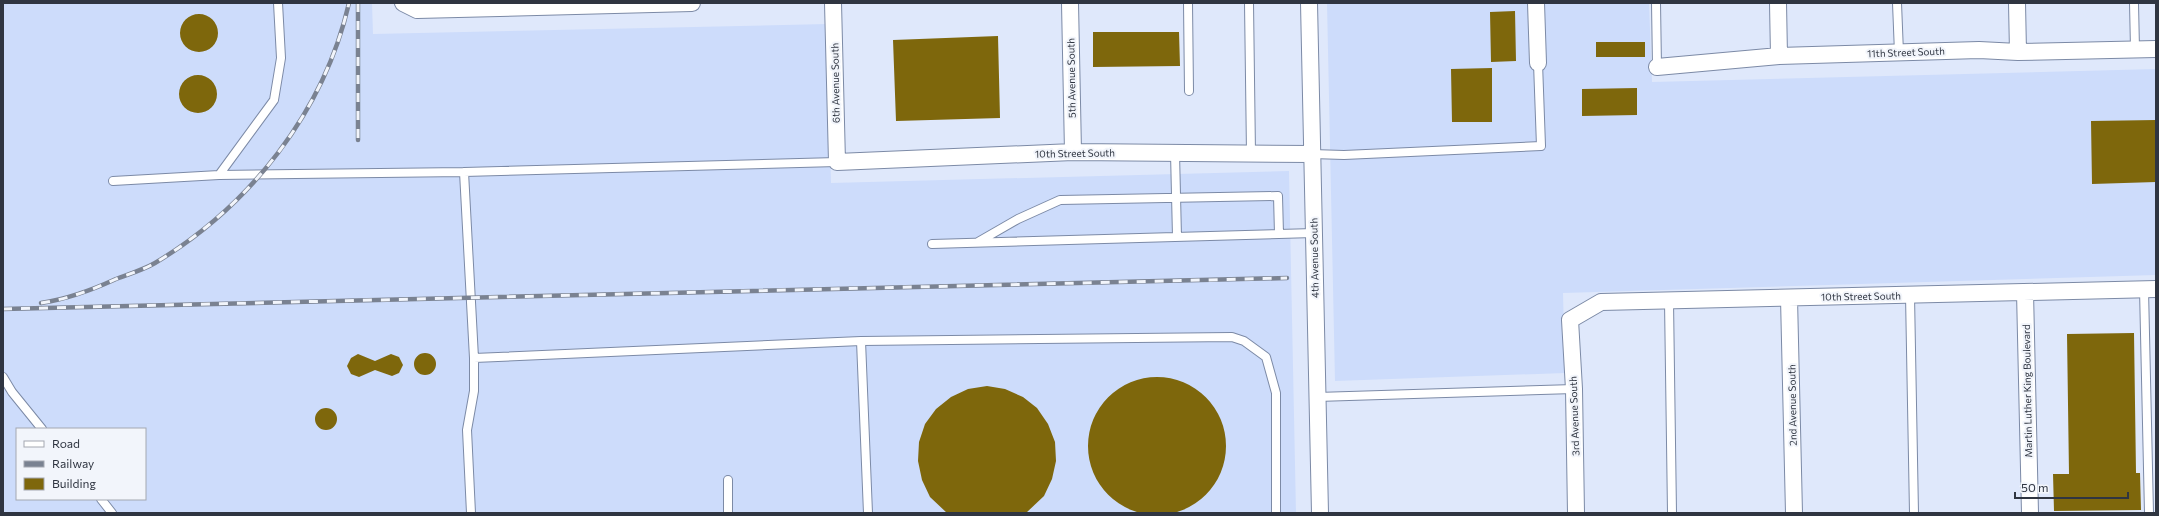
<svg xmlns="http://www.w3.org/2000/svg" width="2159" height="516" font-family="Commissioner,sans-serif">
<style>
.built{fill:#cddcfb;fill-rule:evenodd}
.building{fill:#7e670c}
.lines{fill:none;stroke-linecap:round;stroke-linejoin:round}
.service-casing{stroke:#7c8aa6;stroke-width:10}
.minor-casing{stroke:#7c8aa6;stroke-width:18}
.service{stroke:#fff;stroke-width:8}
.minor{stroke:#fff;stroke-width:16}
.rail-casing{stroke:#7a8291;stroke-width:4.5}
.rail{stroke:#f2f5fb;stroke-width:3;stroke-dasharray:9;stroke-linecap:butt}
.labels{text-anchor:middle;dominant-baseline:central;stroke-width:4;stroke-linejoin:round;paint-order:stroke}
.street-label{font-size:10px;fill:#2f3541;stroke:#f2f5fb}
</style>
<rect width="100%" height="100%" fill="#dfe8fb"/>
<path class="built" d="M 3,3 L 372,3 L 373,34 L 827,24 L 831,183 L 1289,171 L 1296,513 L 3,513 ZM 17,429 L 145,429 L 145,499 L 17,499 Z
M 1327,3 L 1649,3 L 1652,82 L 2156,69 L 2156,275 L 1563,293 L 1565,373 L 1335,381 Z"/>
<path class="building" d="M 1515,11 L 1516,61 L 1491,62 L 1490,12 Z
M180 33a19 19 0 1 1 38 0a19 19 0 1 1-38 0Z
M 1093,32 L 1179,32 L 1180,66 L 1093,67 Z
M 998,36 L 1000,118 L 896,121 L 893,40 Z
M 1596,42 L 1645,42 L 1645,57 L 1596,57 Z
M 1492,68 L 1492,122 L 1452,122 L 1451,69 Z
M179 94a19 19 0 1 1 38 0a19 19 0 1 1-38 0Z
M 1637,88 L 1637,115 L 1582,116 L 1582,89 Z
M 2156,120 L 2156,182 L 2092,184 L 2091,121 Z
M 2134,333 L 2136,473 L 2140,473 L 2141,510 L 2054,511 L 2053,474 L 2069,474 L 2067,334 Z
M414 364a11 11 0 1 1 22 0a11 11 0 1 1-22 0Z
M 358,354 L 375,361 L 391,354 L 399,357 L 403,365 L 399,373 L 392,376 L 375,370 L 359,377 L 351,374 L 347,366 L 351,358 Z
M1088 446a69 69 0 1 1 138 0a69 69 0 1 1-138 0Z
M 987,386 L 1005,389 L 1023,397 L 1037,408 L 1048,424 L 1055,442 L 1056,461 L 1052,479 L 1044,496 L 1026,513 L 947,513 L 930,497 L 922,480 L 918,461 L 919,442 L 925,424 L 936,409 L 951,397 L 968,389 Z
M315 419a11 11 0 1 1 22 0a11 11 0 1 1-22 0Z"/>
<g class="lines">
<g class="service-casing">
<path id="service" d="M 1188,3 L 1189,91
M 1249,3 L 1251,154
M 1656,3 L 1657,67
M 1897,3 L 1899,53
M 2134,3 L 2135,49
M 1175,153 L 1177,237
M 1312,154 L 1344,155 L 1541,146 L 1538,63
M 464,172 L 474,358
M 219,175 L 464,172 L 837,162
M 113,181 L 219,175 L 274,100 L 281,58 L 278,3
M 978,242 L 1018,219 L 1060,200 L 1278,196 L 1279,234
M 932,244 L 1314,233
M 2144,289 L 2149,513
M 1910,295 L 1914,513
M 1669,301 L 1672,513
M 861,341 L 868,513
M 3,377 L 12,392 L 42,429
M 1317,397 L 1574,389
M 728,480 L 728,513
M 101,499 L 112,513
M 471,513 L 467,430 L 474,391 L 474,358 L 861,341 L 1232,337 L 1244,341 L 1266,357 L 1276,393 L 1276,513"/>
</g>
<g class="minor-casing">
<path id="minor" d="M 403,3 L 417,10 L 692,3
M 833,3 L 837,162 L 1073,152 L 1312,154
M 1070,3 L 1073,152
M 1309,3 L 1320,513
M 1536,3 L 1538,63
M 1778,3 L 1779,56
M 2017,3 L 2018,52
M 1657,67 L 1779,56 L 1979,50 L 2018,52 L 2156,49
M 2025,292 L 2030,513
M 1789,298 L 1794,513
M 1576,513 L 1574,389 L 1570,320 L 1601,302 L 2156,289"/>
</g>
<use href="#service" class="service"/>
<use href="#minor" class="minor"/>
<g class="rail-casing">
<path id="rail" d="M 358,3 L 358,140
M 41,303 C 68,299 92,290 116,279 C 129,274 143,270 155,263 C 250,206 324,112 349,3
M 3,309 L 1287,278"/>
</g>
<use href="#rail" class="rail"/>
</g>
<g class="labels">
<g class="street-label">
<text transform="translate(1906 52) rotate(-2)">11th Street South</text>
<text transform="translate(1071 78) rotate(-91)">5th Avenue South</text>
<text transform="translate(835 83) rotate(-91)">6th Avenue South</text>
<text transform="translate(1075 153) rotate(-1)">10th Street South</text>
<text transform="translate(1314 258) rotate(-91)">4th Avenue South</text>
<text transform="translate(1861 296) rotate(-1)">10th Street South</text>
<text transform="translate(2027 391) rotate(-91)">Martin Luther King Boulevard</text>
<text transform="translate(1792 405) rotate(-91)">2nd Avenue South</text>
<text transform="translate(1574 416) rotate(-92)">3rd Avenue South</text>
</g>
</g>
<rect width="2159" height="516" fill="none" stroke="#2f3541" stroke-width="8"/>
<rect x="16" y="428" width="130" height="72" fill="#f2f5fb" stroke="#a4a8b1"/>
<rect x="24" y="441" width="20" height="6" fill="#ffffff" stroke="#a4a8b1"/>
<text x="52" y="448" font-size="12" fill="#2f3541">Road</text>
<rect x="24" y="461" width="20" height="6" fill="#7a8291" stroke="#a4a8b1"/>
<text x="52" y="468" font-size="12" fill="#2f3541">Railway</text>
<rect x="24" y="478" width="20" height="12" fill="#7e670c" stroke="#a4a8b1"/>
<text x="52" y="488" font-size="12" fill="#2f3541">Building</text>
<path d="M2015 492v6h113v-6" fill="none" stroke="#2f3541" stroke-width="2"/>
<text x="2021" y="492" font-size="12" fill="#2f3541" stroke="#f2f5fb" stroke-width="3" paint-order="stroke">50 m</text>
</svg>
